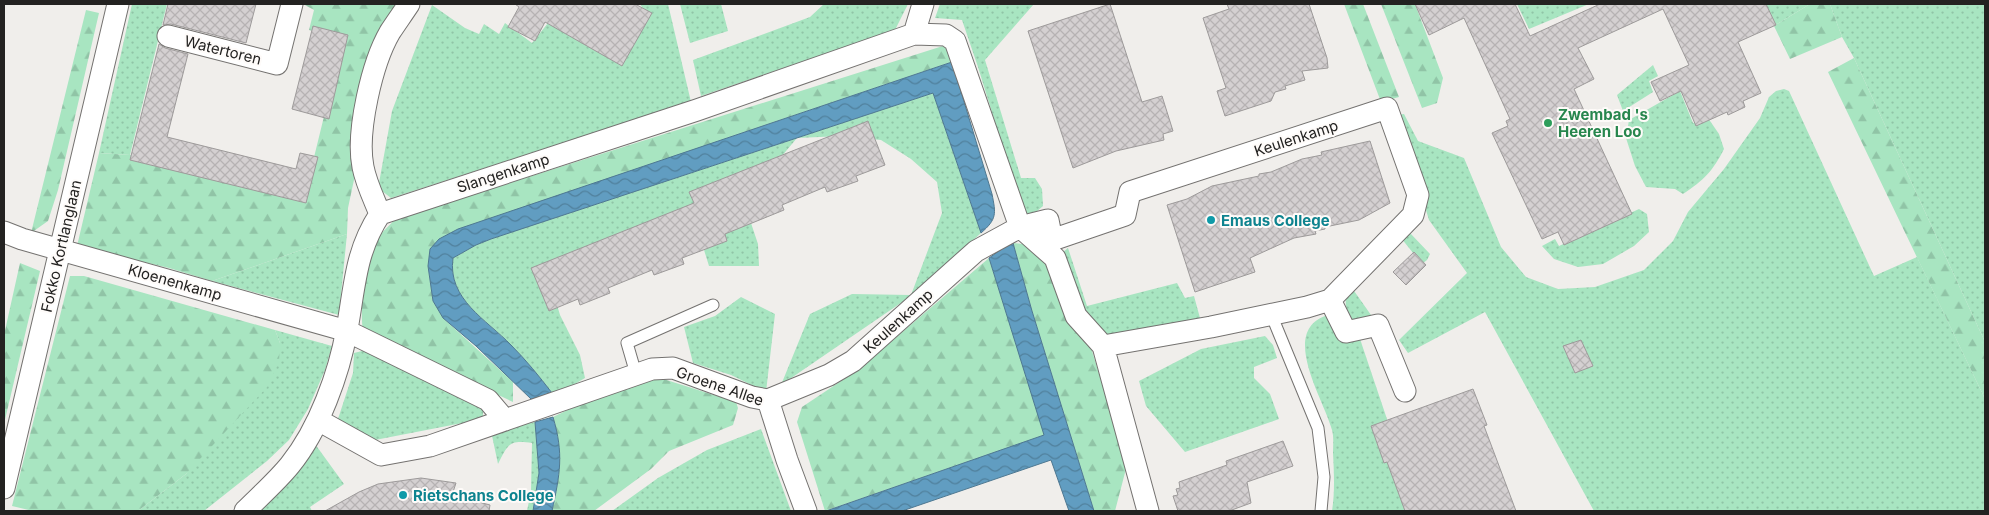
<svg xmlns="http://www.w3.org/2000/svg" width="1989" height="515" font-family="Inter,sans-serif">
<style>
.grass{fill:url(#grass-dots)}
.forest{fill:url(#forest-firs)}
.water{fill:url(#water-waves);stroke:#4e7891}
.building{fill:url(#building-cross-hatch);stroke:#9d9a9a}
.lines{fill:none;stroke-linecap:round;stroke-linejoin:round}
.lane-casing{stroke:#747270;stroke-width:13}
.street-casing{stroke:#747270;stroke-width:23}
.lane{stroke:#fff;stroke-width:11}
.street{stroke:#fff;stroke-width:21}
.leisure-dot{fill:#2e9e5b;stroke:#fefbf9;stroke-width:2}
.culture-dot{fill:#0f9aa8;stroke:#fefbf9;stroke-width:2}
.labels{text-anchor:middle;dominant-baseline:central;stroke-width:4;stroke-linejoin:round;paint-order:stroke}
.street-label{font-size:15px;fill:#232221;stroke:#fefbf9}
.leisure-label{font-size:15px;font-weight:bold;fill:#27864d;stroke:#fefbf9;text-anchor:start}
.culture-label{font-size:15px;font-weight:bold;fill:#0d838f;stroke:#fefbf9;text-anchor:start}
</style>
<defs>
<pattern id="grass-dots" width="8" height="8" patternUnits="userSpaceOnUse" patternTransform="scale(1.25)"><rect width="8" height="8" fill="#a8e5c1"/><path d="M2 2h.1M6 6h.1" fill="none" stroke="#90c4a6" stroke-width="1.8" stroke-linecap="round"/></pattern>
<pattern id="forest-firs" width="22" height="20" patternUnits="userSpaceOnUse" patternTransform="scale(1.25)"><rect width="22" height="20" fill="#a8e5c1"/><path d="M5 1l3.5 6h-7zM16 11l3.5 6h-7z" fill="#90c4a6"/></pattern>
<pattern id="water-waves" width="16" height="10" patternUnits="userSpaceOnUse" patternTransform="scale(1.25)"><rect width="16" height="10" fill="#619dc1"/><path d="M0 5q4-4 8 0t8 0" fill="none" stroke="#50809c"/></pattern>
<pattern id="building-cross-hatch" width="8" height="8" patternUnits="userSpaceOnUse" patternTransform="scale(1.25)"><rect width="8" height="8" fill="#d4d0d1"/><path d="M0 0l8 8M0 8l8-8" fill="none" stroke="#b6b2b3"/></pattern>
</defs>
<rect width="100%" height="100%" fill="#f0eeeb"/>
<path class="grass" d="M 132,4 L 167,4 L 130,155 L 99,153 Z
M 640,4 L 668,4 L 691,102 L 391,198 L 382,191 L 379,183 L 392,111 L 432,5 L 465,28 L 479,34 L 484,24 L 499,34 L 505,23 L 532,43 L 548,23 L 647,15 Z
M 680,4 L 721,4 L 728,31 L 690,43 Z
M 824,4 L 908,4 L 895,30 L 701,96 L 693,60 L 810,17 Z
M 940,4 L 1034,4 L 985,60 L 1021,178 L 1035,178 L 1042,189 L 1043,206 L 1035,213 L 1029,216 L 1022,210 L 978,67 L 962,20 L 935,18 Z
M 1517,4 L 1589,4 L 1529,29 Z
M 1763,4 L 1810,4 L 1774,26 Z
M 1830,4 L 1985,4 L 1985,342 L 1854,58 L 1842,37 Z
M 1653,65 L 1658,76 L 1649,81 L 1653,92 L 1623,111 L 1617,95 Z
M 1784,89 L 1789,91 L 1874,276 L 1917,257 L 1985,399 L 1985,511 L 1594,511 L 1485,312 L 1408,353 L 1399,340 L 1467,273 L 1429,220 L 1397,115 L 1404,114 L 1418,141 L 1464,158 L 1501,247 L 1526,277 L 1558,289 L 1595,287 L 1644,270 L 1673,241 L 1688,212 L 1724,169 L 1760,118 L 1769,97 L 1776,91 Z
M 1680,91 L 1693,123 L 1708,118 L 1719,134 L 1724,149 C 1713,171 1704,180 1683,194 L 1675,189 L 1646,187 L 1635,166 L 1626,138 L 1629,120 Z
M 933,93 L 981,233 L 911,296 L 781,385 L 810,314 L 852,294 L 911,295 L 942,213 L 937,182 L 911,159 L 881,140 L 842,136 L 797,138 L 754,189 L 751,223 L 758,244 L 759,266 L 709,266 L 696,224 L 547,271 L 560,315 L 580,355 L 585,378 L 568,388 L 552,393 C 539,376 526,360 511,345 C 487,320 447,299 453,258 L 476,245 L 491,239 Z
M 1639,209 L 1647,214 L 1649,232 L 1634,246 L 1603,264 L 1578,267 L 1554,259 L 1542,246 L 1555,239 L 1559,246 Z
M 347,234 L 339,315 L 212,281 Z
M 1411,234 L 1430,254 L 1427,260 L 1422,264 L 1401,238 L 1406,235 Z
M 1068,248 L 1087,306 L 1177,283 L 1185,298 L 1194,296 L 1200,318 L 1107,337 L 1079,308 L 1062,253 Z
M 1352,288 L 1371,315 L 1365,322 L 1356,324 C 1346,315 1345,307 1346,294 Z
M 741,297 L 775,314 L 766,392 L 731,375 L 693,363 L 684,327 L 715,316 Z
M 1328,315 L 1360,339 L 1418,511 L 1332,511 C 1335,492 1334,473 1333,453 C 1333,446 1334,437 1332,430 C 1324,399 1278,330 1328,315 Z
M 275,330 L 332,346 L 325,370 L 308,409 L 289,440 L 267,461 L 204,511 L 138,511 L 186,474 L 280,343 Z
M 1265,336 L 1273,345 L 1277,358 L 1254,367 L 1254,378 L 1270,394 L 1279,419 L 1185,452 L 1146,406 L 1139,381 L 1201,349 Z
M 366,350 L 483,403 L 483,419 L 375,440 L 338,419 L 353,373 L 354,353 Z
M 535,422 L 539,473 L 533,511 L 527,511 L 531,491 L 532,443 C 509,440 508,444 498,464 L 491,431 Z
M 761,429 L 791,511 L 612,511 L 658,478 L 707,450 Z
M 315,444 L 344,484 L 310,507 L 312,511 L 260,511 L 283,487 Z"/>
<path class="forest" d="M 303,4 L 403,4 L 358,161 L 348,208 L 347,234 L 212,281 L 169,268 L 77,246 L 99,153 L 130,155 L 304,198 L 343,39 L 309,30 L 314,10 Z
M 1344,4 L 1363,4 L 1399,97 L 1381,102 Z
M 1381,4 L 1415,4 L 1443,78 L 1437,103 L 1422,108 Z
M 1810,4 L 1830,4 L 1842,37 L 1790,59 L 1774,26 Z
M 86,10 L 99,13 L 58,190 L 48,221 L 31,233 Z
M 946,45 L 952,62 L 730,137 L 430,249 L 428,266 L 433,301 L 443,318 L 513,382 L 513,402 L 363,331 C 360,313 363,274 368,256 C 372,241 385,229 396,219 Z
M 1854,58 L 1985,342 L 1985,399 L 1828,72 Z
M 1013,243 L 1031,245 L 1051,265 L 1089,341 L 1127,465 L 1115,511 L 1094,511 L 1032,311 Z
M 989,258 L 1045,435 L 825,511 L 797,422 L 802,407 L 859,369 Z
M 20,263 L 40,271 L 4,424 L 4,335 Z
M 70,276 L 84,276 L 275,330 L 280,343 L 279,362 L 267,387 L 186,474 L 138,511 L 33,511 L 12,506 Z
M 657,377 L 736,402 L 738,408 L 733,425 L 669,451 L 651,469 L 594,511 L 552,511 C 560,474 564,454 553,417 L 578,405 Z"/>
<path class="water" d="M 952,62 L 992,194 C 996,214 997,219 981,233 L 933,93 L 491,239 L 476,245 L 453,258 C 447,299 487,320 511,345 C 526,360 539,376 552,393 L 531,399 L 476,346 L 443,318 L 433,301 L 428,266 L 430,249 L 439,239 L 458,229 Z
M 1013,243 L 1032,311 L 1094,511 L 1069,511 L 1051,460 L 902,511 L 826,511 L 1044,435 L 989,258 L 1006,246 Z
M 553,417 C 564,454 560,474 552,511 L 533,511 L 539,473 L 535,422 Z"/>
<path class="building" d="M 168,4 L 256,4 L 246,43 L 171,24 L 163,25 Z
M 515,4 L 635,4 L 652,13 L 622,66 L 545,22 L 535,41 L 508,27 L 519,7 Z
M 1110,4 L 1142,102 L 1162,96 L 1173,131 L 1163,134 L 1164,140 L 1116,151 L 1073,168 L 1028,31 Z
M 1227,4 L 1309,4 L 1327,58 L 1328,68 L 1302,71 L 1305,80 L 1285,86 L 1286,89 L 1275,92 L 1271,101 L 1225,116 L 1217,91 L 1226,88 L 1203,18 L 1229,9 Z
M 1415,4 L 1515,4 L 1530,36 L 1600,4 L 1766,4 L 1776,25 L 1738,42 L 1761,93 L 1743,101 L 1745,107 L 1728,115 L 1727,112 L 1696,126 L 1681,91 L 1660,101 L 1651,82 L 1689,65 L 1663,9 L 1578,48 L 1594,79 L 1574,89 L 1632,214 L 1564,245 L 1558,232 L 1542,239 L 1492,133 L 1508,126 L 1506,121 L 1510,119 L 1464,18 L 1429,35 Z
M 313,26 L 348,35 L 329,119 L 292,109 Z
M 159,44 L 165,48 L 188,54 L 167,137 L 296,169 L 300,153 L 318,157 L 306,203 L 130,160 Z
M 868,121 L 885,165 L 856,176 L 858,181 L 827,192 L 825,187 L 782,205 L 784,210 L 725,234 L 727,241 L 682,258 L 684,264 L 654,275 L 652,270 L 608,288 L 610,293 L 580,305 L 578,299 L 549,311 L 531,268 L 694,203 L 689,192 Z
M 1370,141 L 1390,203 L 1359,220 L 1325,227 L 1325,229 L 1315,231 L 1316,234 L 1294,238 L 1250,258 L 1255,272 L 1195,292 L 1167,205 L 1187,199 L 1212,186 L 1259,176 L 1259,174 L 1271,172 L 1302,159 L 1322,155 L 1321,152 Z
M 1414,252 L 1426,265 L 1406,285 L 1393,272 Z
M 1581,340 L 1593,366 L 1575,373 L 1563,346 Z
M 1473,389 L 1487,425 L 1484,426 L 1516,511 L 1405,511 L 1387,462 L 1384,463 L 1371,426 Z
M 1283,441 L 1293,466 L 1247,482 L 1251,503 L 1229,511 L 1178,511 L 1173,496 L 1178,495 L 1176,489 L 1180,488 L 1179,482 L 1227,465 L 1226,461 Z
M 421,478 L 456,483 L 452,495 L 490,505 L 489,511 L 325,511 L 359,492 L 378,484 Z"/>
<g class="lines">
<g class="lane-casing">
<path id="lane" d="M 1271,314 L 1318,428 L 1324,477 L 1321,511
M 636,374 L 627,343 L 713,305"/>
</g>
<g class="street-casing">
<path id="street" d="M 168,36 L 277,64 L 292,4
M 380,214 C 374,199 366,183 363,167 C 356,132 372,63 390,32 C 396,23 403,13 409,4
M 4,232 L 22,239 L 347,331 L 488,400 L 505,420
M 1330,300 L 1346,332 L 1378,325 L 1405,391
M 1103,346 L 1148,511
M 768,400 L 829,375 L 853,361 L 976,251 L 1020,227 L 1055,258 L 1076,316 L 1103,346 L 1211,327 L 1307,307 L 1330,300 L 1413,215 L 1418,195 L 1387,108 L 1130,192 L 1125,215 L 1052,240 L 1048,220 L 1020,227 L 955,41 L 946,35 L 914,34
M 768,400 L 787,460 L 806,511
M 318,420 L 381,455 L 430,446 L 652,369 L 673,368 L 752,397 L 768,400
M 4,488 L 118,4
M 245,511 C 260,496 277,481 290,465 C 319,429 339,374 347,329 C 355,286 355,252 380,214 L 697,110 L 914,34 L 923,4"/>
</g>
<use href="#lane" class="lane"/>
<use href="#street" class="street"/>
</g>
<circle class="leisure-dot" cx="1548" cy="123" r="5"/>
<g class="culture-dot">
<circle cx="1211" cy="220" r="5"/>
<circle cx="403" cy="495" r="5"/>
</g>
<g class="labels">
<g class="street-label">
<text transform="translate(223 50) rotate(14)">Watertoren</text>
<text transform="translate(1296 138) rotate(-18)">Keulenkamp</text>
<text transform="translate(503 173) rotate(-18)">Slangenkamp</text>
<text transform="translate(61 246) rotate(-77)">Fokko Kortlanglaan</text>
<text transform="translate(175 282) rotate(16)">Kloenenkamp</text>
<text transform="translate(898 321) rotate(-42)">Keulenkamp</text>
<text transform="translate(720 386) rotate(19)">Groene Allee</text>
</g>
<g class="leisure-label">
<text x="1558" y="114">Zwembad 's<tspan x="1558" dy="17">Heeren Loo</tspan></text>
</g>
<g class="culture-label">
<text x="1221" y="220">Emaus College</text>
<text x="413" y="495">Rietschans College</text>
</g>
</g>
<rect width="1989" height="515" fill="none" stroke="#232221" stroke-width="10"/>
</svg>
